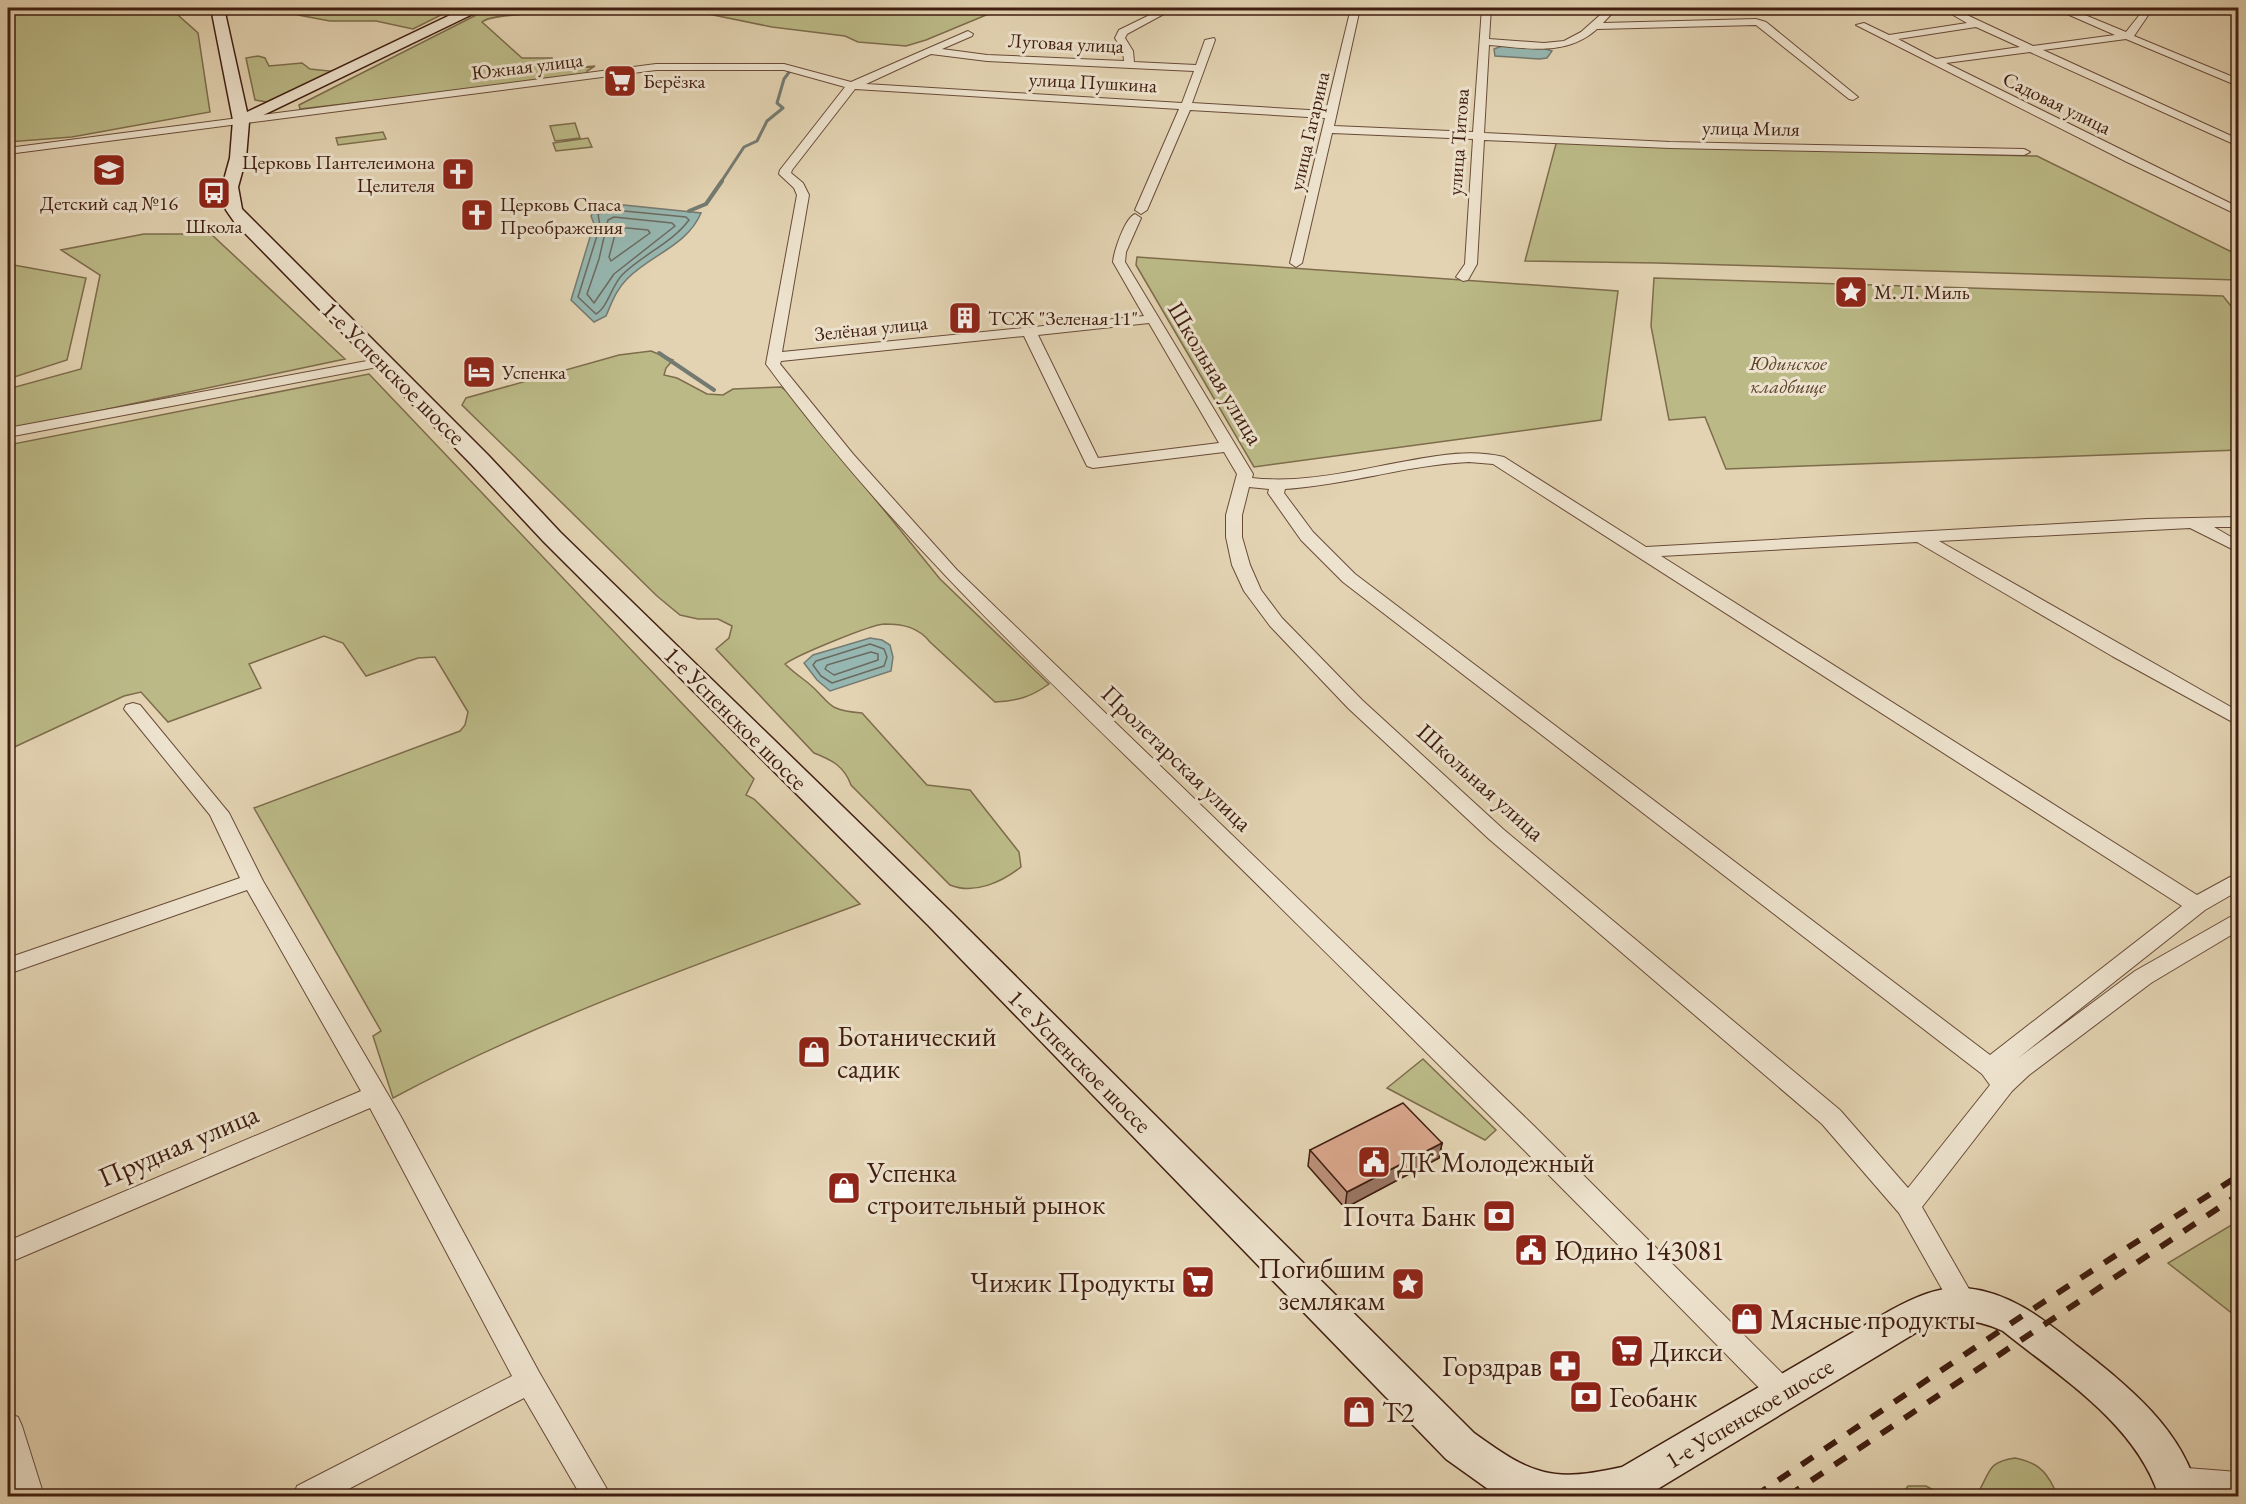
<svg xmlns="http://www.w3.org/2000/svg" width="2246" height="1504" font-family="'EB Garamond',serif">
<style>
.green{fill:#bbba87;stroke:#7e6c4c;stroke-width:1.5}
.water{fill:#96b7b1;stroke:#747a71;stroke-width:1.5}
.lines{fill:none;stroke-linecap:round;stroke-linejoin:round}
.shore{stroke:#6b6a60;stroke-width:1.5}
.stream-far1{stroke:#747a71;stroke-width:3}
.stream{stroke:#747a71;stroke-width:4}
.street-casing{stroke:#694b38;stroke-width:2}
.secondary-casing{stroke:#401e10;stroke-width:3}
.street{fill:#ede2cd;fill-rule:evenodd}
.secondary{fill:#ede2cd;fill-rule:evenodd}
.rail{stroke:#401e10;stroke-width:6;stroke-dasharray:14 14;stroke-linecap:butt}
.wall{fill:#bb9079;stroke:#401e10;stroke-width:1.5}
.shaded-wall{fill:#997563;stroke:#401e10;stroke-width:1.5}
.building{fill:#daa78d;stroke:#401e10;stroke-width:1.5}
.labels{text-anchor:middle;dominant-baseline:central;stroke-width:6;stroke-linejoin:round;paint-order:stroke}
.far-street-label{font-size:20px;fill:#401e10;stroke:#ede2cd}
.far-poi-label{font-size:20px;fill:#401e10;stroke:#ede2cd;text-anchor:start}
.far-park-label{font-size:20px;font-style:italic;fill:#5f452e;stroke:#ede2cd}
.street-label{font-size:24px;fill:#401e10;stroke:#ede2cd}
.near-poi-label{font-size:28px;fill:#401e10;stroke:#ede2cd;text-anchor:start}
.near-street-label{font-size:28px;fill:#401e10;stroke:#ede2cd}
</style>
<rect width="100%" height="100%" fill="#e3d3b2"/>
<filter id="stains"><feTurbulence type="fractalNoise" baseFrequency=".00333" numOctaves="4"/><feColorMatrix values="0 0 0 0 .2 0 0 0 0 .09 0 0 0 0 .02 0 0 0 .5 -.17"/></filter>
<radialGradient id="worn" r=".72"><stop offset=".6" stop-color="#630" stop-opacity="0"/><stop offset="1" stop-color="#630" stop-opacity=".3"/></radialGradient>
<path class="green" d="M 8,8 L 170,8 L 198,33 L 210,112 L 72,137 L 8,142 Z
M 292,8 L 455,8 L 413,29 L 376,21 L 330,21 L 298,15 Z
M 490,8 L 528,8 L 529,13 C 516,16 490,15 482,22 L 522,58 L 552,58 L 558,69 L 595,66 L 587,71 L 589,76 L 300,109 L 299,105 Z
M 679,8 L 1003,8 L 926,40 L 906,46 L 858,42 L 845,36 L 772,27 Z
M 258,56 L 265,58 L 269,66 L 302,63 L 310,69 L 330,71 L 328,74 L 267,102 L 255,100 L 246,58 Z
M 575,123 L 580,138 L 555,141 L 550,126 Z
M 383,132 L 386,139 L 338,145 L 336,138 Z
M 588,138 L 592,147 L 556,151 L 553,143 Z
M 1557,140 L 1669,147 L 2037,156 L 2238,255 L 2238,280 L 1657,263 L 1525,261 Z
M 144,234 L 211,234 L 345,359 L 8,430 L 8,389 L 81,369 L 100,275 L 61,250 Z
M 1137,257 L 1618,291 L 1601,420 L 1254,467 L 1136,265 Z
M 8,264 L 86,278 L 67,360 L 8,379 Z
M 1654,278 L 2223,296 L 2238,315 L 2238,450 L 1726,469 L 1705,417 L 1669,420 L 1651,326 Z
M 651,351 L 673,360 L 666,368 L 664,375 L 677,378 L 707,394 L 723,395 L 733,389 L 781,387 L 789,393 L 940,579 L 1049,684 C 1031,697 1017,701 995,702 L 930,642 C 918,627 903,624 884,624 C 870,625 797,655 785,664 C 792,671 799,676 807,682 C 832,702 823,710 862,713 L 927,785 L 970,790 L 1019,852 L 1021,867 C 1002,882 974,895 950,885 L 851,785 C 844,766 832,760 814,753 L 716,649 L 729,638 L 732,626 L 718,619 L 698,619 L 680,615 L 657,596 L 462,405 L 466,398 L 619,355 Z
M 369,374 L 754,779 L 746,795 L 754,799 L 860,904 C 702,963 542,1018 393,1098 L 373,1036 L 381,1031 L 254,808 L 460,731 L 465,725 L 468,712 L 435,657 L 418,658 L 366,676 L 343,643 L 324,636 L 249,664 L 261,688 L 168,722 L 141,692 L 124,696 L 8,750 L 8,445 Z
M 1423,1059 L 1496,1130 L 1485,1140 L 1387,1088 Z
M 2238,1221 L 2238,1318 L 2168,1263 Z
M 2015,1458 C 2035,1462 2045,1469 2054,1488 L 2052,1496 L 1965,1496 L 1979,1491 C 1991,1470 1988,1462 2015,1458 Z
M 1908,1486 L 1926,1486 L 1943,1495 L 1955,1496 L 1901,1496 Z"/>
<path class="water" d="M 1502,46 L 1540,47 L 1552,51 L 1547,58 L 1539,59 L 1495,56 L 1494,49 Z
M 614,204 L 701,213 C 687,246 650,255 627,279 C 616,290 612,302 606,316 L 594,322 L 571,300 L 594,224 L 591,216 C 596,205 603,205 614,204 Z
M 870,638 L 882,640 L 890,645 L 893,657 L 891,671 L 830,691 L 817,680 L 804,663 L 813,655 Z"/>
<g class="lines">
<path class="shore" d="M 614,210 L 686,217 L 689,220 C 671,244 643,254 622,275 C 612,285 608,307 596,314 L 578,297 L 600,226 L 598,214 Z
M 614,217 L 672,223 L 675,226 L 614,274 L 594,303 L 587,294 L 599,259 L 608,220 Z
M 617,227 L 648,230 L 650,233 L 611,261 L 609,257 Z
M 870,644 L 884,649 L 887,657 L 884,666 L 832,683 L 821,676 L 813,665 L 816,661 Z
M 871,652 L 878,654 L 878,660 L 834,675 L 825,669 L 827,665 Z"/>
<path class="stream-far1" d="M 721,182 L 744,147 L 757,141 L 767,121 L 783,108 L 777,103 L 784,79 L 790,71"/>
<path class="stream" d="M 689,211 L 706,204 L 722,181
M 659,353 L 714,390"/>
<g class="street-casing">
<path id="street" d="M 1164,8 L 1173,9 L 1127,34 L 1125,38 L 1133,51 L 1134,62 L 1196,65 L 1205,40 L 1214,38 L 1215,40 L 1192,103 L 1326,111 L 1351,8 L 1360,8 L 1334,126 L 1473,132 L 1482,8 L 1491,8 L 1489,39 L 1544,43 L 1564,41 L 1581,32 L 1608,8 L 1617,8 L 1603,23 L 1756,19 L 1766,22 L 1858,97 L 1853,100 L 1849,99 L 1756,25 L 1597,29 C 1566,57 1527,48 1489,45 L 1484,133 L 1670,142 L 2024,149 L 2030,152 L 2024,155 L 1670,148 L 1484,140 L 1477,264 L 1468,280 L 1463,281 L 1456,277 L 1465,264 L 1473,139 L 1332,133 L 1302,263 L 1296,267 L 1290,263 L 1325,118 L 1190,110 L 1147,210 L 1141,214 L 1135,210 L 1179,109 L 855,89 L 792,170 L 791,173 L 803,183 L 809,195 L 782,352 L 1144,316 L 1113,262 C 1114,251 1125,218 1135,214 L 1141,218 L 1126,252 L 1125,262 L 1253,474 L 1252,478 C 1304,484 1356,470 1407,461 C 1439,455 1472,449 1504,457 L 1646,547 L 2147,519 L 2238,517 L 2238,527 L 2214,527 L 2238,541 L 2238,552 L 2190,528 L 1939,541 L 2238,711 L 2238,725 L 2112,656 L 1917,542 L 1661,556 L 2197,895 L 2230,877 L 2238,875 L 2238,891 L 2205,910 L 2017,1059 L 2135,971 L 2230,917 L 2238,915 L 2238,931 L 2151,983 L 2029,1075 L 2012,1091 L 1922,1207 L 1973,1296 L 1977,1304 L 1973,1312 L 1964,1315 L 1955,1312 L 1899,1213 L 1822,1124 L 1489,839 L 1348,708 L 1270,626 L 1244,591 L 1232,565 L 1226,537 L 1226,515 L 1237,474 L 1224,452 L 1093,468 L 1087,466 L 1024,336 L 781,361 L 780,364 L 853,454 L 957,570 L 1533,1125 L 1793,1384 L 1797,1393 L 1793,1402 L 1783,1405 L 1773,1402 C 1586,1211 1398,1023 1208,836 C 1054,685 894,538 766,364 L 797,195 L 794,188 L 779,174 L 780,170 L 845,87 L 784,70 L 656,70 L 8,154 L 8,148 L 656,64 L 784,64 L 851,82 L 968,31 L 973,34 L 972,36 L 942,49 L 987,55 L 1124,61 L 1123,51 L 1115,38 L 1119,30 ZM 931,54 L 987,61 L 1194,71 L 1182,103 L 866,84 ZM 1149,323 L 1219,443 L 1098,458 L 1038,335 ZM 1469,462 L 1493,464 L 2182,906 L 1990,1055 L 1355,574 L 1313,532 L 1284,493 L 1285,489 C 1347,485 1407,465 1469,462 ZM 1249,487 L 1269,489 L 1268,493 L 1301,540 L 1343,582 L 1982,1074 L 1990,1085 L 1908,1188 L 1840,1110 L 1503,829 L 1362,700 L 1282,618 L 1261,590 L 1250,565 L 1242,537 L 1242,515 Z
M 1941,8 L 1952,8 L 2033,46 L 2115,35 L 2058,10 L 2057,8 L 2068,8 L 2126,32 L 2145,8 L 2153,8 L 2134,36 L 2238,79 L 2238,86 L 2126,39 L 2043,50 L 2238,139 L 2238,146 L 2030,52 L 1946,63 L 2238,207 L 2238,215 L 2127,162 L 1856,25 L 1864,23 L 1889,35 L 1967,23 ZM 1976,27 L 2020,47 L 1936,59 L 1898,39 Z
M 383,358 L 390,362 L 388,365 L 8,437 L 8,428 Z
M 133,703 L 140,705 L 229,813 L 263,881 L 400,1115 L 539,1372 L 611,1496 L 581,1496 L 524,1398 L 335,1496 L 293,1496 L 297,1486 L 512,1376 L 370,1108 L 8,1263 L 8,1241 L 361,1091 L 247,890 L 8,974 L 8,958 L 240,878 L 210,815 L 124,709 L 126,705 Z
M 8,1413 L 18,1417 L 22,1426 L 44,1496 L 15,1496 L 8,1471 Z
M 2174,1467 L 2238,1472 L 2238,1496 L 2174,1493 L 2164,1490 L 2159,1480 L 2164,1470 Z"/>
</g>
<g class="secondary-casing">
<path id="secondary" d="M 211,8 L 224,8 L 247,112 L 465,8 L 480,8 L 479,11 L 249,122 L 246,158 L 238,187 L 242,209 L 488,455 L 560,532 L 950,911 L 1474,1433 C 1532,1475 1551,1483 1622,1467 L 1891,1310 C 1914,1298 1938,1286 1965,1288 C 2010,1292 2043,1319 2077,1346 C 2128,1386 2184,1430 2199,1496 L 2159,1496 C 2135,1423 2060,1377 2003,1331 C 1971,1317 1948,1317 1917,1332 L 1646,1496 L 1503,1496 L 1488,1489 L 1446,1459 L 928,925 L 544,542 L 472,465 L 235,223 L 226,210 L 222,187 L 230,158 L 233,120 Z"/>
</g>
<use href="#street" class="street"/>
<use href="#secondary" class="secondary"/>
<path class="rail" d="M 1755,1496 L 2016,1320 L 2238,1176
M 1788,1496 L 2238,1195"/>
</g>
<path class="wall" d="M 1442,1143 L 1439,1158 L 1345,1208 L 1308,1166 L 1310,1150 Z"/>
<path class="shaded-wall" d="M 1442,1143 L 1439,1158 L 1345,1208 L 1347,1192 Z"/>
<path class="building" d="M 1403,1103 L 1442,1143 L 1347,1192 L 1310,1150 Z"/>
<defs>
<g id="supermarket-square" transform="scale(1.725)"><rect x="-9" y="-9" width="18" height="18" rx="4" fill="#8f2418" stroke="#ede2cd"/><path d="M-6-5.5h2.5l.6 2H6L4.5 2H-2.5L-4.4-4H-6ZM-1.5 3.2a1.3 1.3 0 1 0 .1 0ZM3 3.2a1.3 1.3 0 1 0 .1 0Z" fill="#fff"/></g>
<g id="school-square" transform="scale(1.725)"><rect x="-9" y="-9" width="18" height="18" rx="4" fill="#8f2418" stroke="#ede2cd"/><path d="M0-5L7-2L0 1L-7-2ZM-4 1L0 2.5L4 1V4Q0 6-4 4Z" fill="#fff"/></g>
<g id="church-square" transform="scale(1.725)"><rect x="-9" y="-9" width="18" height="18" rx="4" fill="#8f2418" stroke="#ede2cd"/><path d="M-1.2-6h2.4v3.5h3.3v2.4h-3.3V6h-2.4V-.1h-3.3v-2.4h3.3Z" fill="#fff"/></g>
<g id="bus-square" transform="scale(1.725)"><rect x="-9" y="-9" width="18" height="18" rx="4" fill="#8f2418" stroke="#ede2cd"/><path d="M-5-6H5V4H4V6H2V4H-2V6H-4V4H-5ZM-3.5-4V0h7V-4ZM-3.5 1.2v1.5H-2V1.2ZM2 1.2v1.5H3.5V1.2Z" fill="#fff"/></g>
<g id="sight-square" transform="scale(1.725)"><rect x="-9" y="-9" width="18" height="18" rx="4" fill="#8f2418" stroke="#ede2cd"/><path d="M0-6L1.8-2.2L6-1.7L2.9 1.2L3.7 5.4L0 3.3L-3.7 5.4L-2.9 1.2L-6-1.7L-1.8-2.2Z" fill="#fff"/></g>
<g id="building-square" transform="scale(1.725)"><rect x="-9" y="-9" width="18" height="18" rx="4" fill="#8f2418" stroke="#ede2cd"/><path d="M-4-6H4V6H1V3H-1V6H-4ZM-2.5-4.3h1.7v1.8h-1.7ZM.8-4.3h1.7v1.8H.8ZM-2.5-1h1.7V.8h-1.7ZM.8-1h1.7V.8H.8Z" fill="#fff"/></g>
<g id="hotel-square" transform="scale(1.725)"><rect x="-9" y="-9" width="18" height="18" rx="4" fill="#8f2418" stroke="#ede2cd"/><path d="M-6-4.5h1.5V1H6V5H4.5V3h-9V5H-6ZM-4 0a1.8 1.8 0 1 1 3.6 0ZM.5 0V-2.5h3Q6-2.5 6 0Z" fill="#fff"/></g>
<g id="shop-square" transform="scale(1.725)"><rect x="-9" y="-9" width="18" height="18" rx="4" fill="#8f2418" stroke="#ede2cd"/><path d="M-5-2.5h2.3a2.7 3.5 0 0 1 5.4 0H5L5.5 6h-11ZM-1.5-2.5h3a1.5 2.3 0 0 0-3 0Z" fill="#fff"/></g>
<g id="civic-square" transform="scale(1.725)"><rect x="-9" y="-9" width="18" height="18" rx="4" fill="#8f2418" stroke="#ede2cd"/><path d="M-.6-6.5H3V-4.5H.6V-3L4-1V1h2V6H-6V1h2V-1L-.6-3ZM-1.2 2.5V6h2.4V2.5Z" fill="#fff"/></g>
<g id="bank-square" transform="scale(1.725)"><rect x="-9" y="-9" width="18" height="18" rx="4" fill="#8f2418" stroke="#ede2cd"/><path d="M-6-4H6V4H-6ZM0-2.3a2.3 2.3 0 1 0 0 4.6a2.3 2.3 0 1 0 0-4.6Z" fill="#fff"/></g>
<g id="pharmacy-square" transform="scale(1.725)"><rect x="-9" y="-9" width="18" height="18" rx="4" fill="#8f2418" stroke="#ede2cd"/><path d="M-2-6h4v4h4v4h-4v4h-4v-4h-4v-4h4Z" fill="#fff"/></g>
</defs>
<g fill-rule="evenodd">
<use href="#supermarket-square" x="620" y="81"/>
<use href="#school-square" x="109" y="170"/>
<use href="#church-square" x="458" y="174"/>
<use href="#bus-square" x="214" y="193"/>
<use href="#church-square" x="477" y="215"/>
<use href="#sight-square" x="1851" y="292"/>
<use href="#building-square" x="965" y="318"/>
<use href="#hotel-square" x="479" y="372"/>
<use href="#shop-square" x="814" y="1052"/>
<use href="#civic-square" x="1374" y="1162"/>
<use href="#shop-square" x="844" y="1188"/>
<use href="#bank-square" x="1499" y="1216"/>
<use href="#civic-square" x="1531" y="1250"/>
<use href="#supermarket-square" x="1198" y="1282"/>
<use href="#sight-square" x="1408" y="1284"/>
<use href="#shop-square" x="1747" y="1319"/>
<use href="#supermarket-square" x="1627" y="1351"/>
<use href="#pharmacy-square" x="1565" y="1366"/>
<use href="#bank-square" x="1586" y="1397"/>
<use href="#shop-square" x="1359" y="1412"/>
</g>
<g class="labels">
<g class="far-street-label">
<text transform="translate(1066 43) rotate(3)">Луговая улица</text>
<text transform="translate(527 66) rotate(-7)">Южная улица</text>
<text transform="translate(1093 82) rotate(3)">улица Пушкина</text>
<text transform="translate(2057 103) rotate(26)">Садовая улица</text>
<text transform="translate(1751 128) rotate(1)">улица Миля</text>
<text transform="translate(1309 131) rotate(-77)">улица Гагарина</text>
<text transform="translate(1458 142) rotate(-86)">улица Титова</text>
<text transform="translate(871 328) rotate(-6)">Зелёная улица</text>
</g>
<g class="far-poi-label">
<text x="643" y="81">Берёзка</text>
<text x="435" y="162" text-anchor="end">Церковь Пантелеимона<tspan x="435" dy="23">Целителя</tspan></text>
<text x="109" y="203" text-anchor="middle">Детский сад №16</text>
<text x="500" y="204">Церковь Спаса<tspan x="500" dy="23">Преображения</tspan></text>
<text x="214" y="226" text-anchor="middle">Школа</text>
<text x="1874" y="292">М. Л. Миль</text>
<text x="988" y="318">ТСЖ "Зеленая 11"</text>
<text x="502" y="372">Успенка</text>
</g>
<g class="far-park-label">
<text x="1788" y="363">Юдинское<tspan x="1788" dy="23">кладбище</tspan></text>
</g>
<g class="street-label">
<text transform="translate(394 373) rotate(45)">1-е Успенское шоссе</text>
<text transform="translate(1216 373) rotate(59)">Школьная улица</text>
<text transform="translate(736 718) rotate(45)">1-е Успенское шоссе</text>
<text transform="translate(1177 758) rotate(44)">Пролетарская улица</text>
<text transform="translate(1481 782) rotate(42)">Школьная улица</text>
<text transform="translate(1080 1061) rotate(45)">1-е Успенское шоссе</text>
<text transform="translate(1749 1413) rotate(-31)">1-е Успенское шоссе</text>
</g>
<g class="near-poi-label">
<text x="837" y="1036">Ботанический<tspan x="837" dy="32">садик</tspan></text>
<text x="1397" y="1162">ДК Молодежный</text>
<text x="867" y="1172">Успенка<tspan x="867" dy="32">строительный рынок</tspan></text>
<text x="1476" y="1216" text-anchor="end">Почта Банк</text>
<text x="1554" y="1250">Юдино 143081</text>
<text x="1385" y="1268" text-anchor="end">Погибшим<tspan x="1385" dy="32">землякам</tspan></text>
<text x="1175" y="1282" text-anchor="end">Чижик Продукты</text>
<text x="1770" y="1319">Мясные продукты</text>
<text x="1650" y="1351">Дикси</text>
<text x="1542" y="1366" text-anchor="end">Горздрав</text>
<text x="1609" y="1397">Геобанк</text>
<text x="1382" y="1412">T2</text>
</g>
<g class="near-street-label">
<text transform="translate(178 1145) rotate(-23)">Прудная улица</text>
</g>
</g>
<rect width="2246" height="1504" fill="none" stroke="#e3d3b2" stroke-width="30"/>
<rect x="9" y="9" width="2228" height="1486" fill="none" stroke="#401e10" stroke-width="3"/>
<rect x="15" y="15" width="2216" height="1474" fill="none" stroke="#401e10" stroke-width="1.5"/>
<rect width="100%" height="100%" filter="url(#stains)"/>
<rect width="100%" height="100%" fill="url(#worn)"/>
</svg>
